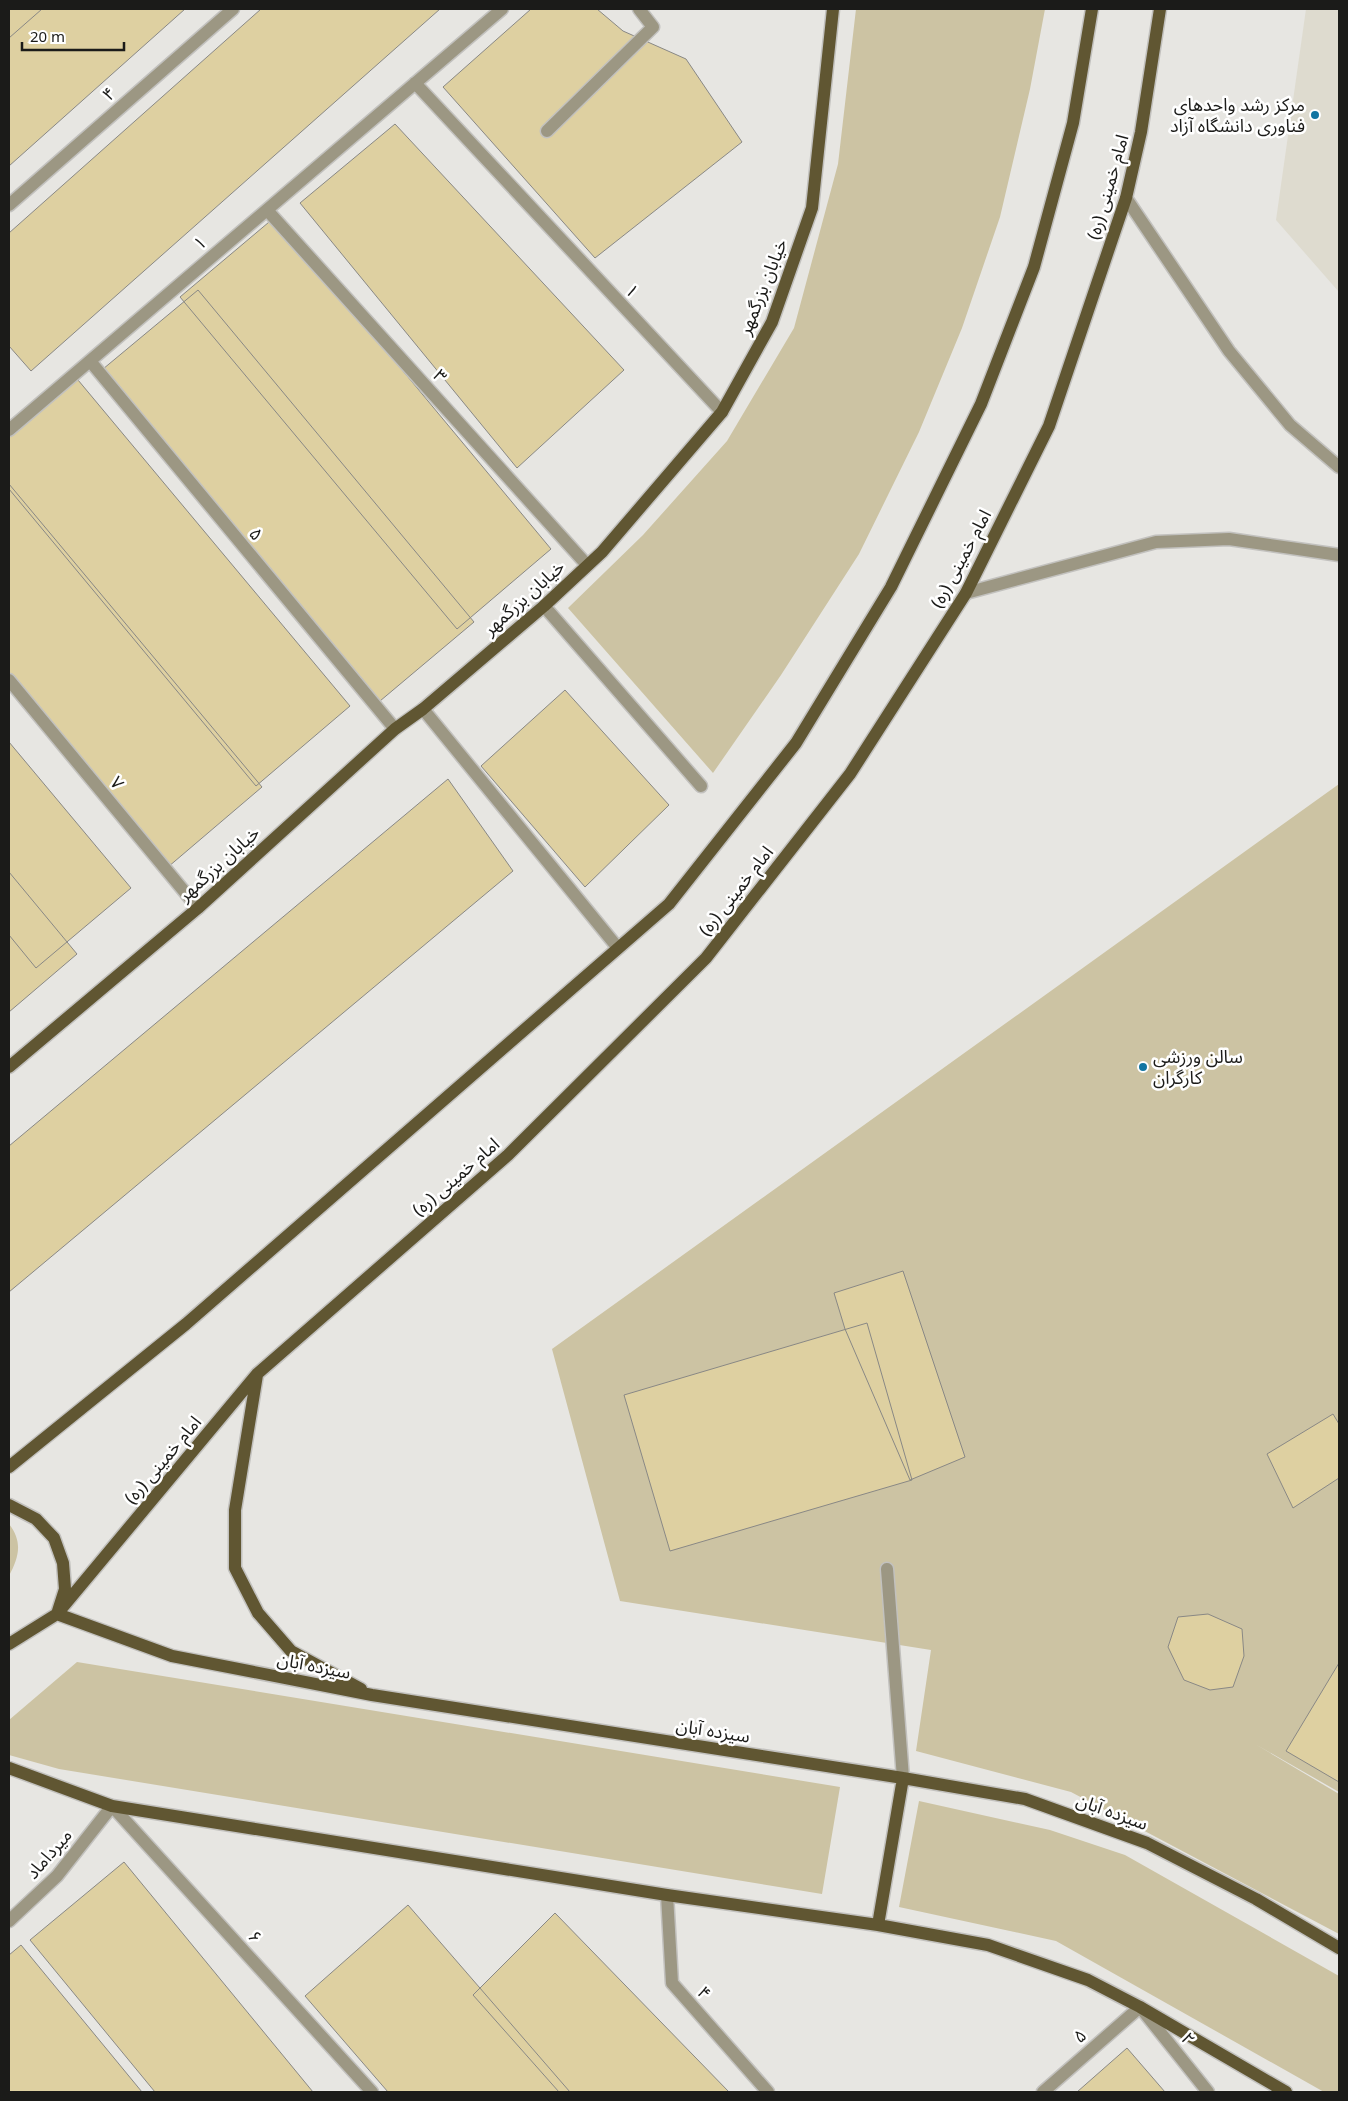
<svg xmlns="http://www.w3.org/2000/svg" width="1348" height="2101" font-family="Georgia,'Noto Sans Arabic',serif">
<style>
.built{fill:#dedbcf}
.green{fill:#ccc3a3}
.building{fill:#ded0a1;stroke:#898885}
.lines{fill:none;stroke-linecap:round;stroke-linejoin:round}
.minor-casing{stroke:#c2c1be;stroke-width:15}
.major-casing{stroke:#c2c1be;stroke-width:15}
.minor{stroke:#9c9783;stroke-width:12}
.major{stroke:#605632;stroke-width:12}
.poi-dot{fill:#1275a2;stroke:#fff;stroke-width:2}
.labels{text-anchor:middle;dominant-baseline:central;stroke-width:5;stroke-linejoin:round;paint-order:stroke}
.street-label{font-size:18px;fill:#1b1b19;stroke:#fff}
.poi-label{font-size:18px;fill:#1b1b19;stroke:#fff;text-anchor:end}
</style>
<rect width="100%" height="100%" fill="#e7e6e2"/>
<path class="built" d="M 1306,9 L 1339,9 L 1339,292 L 1276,220 Z"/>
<path class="green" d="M 856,9 L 1045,9 L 1030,89 L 1000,217 L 962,328 L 919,432 L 859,554 L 781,675 L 713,773 L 568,608 L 643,535 L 727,441 L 794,328 L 838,164 Z
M 1339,784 L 1339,1792 L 1255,1744 L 1339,1794 L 1339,1934 L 1071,1792 L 916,1751 L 931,1650 L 620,1601 L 552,1349 Z
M 9,1524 C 23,1542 19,1557 9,1576 Z
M 77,1662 L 840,1787 L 822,1894 L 59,1769 L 9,1755 L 9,1720 Z
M 919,1801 L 1050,1830 L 1125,1855 L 1339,1976 L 1339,2092 L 1324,2092 L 1056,1941 L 899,1907 Z"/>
<path class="building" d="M 9,9 L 185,9 L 9,166 Z
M 9,9 L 42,9 L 9,38 Z
M 261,9 L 440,9 L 31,371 L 9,346 L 9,233 Z
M 531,9 L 597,9 L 623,31 L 686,59 L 742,142 L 595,258 L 443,87 Z
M 395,124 L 624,370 L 517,468 L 300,203 Z
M 275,217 L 551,549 L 457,629 L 180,297 Z
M 198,290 L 474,622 L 380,701 L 103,369 Z
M 73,374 L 350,706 L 256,786 L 9,489 L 9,429 Z
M 9,484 L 262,787 L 168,867 L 9,676 Z
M 565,690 L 669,805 L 585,887 L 481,766 Z
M 9,742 L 131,888 L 36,968 L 9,935 Z
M 448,779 L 513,871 L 9,1292 L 9,1146 Z
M 9,872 L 77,954 L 9,1012 Z
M 903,1271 L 965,1457 L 910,1480 L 845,1329 L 834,1293 Z
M 867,1323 L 912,1480 L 670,1551 L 624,1395 Z
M 1333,1414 L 1339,1424 L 1339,1478 L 1293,1508 L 1267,1454 Z
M 1208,1614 L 1242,1629 L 1244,1656 L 1233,1687 L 1210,1690 L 1184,1680 L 1168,1647 L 1178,1617 Z
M 1339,1663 L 1339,1782 L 1286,1751 Z
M 124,1862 L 313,2092 L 155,2092 L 30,1940 Z
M 408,1905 L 570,2092 L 388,2092 L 305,1996 Z
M 555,1913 L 729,2092 L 559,2092 L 473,1995 Z
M 21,1945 L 142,2092 L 9,2092 L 9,1955 Z
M 1127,2048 L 1165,2092 L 1077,2092 Z"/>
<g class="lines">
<g class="minor-casing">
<path id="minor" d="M 415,83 L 722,412
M 547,131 L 653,27 L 639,9
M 1126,198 L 1229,351 L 1290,425 L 1339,467
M 9,205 L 233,9
M 267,210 L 587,565
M 90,361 L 395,729
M 9,430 L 502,9
M 966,593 L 1156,542 L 1229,539 L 1339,555
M 544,606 L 701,786
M 9,680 L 198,908
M 423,709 L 618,948
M 887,1569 L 903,1778
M 667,1895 L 672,1983 L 768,2092
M 9,1921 L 57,1876 L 112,1806 L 372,2092
M 1043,2092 L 1140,2007 L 1208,2092"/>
</g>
<g class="major-casing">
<path id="major" d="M 1160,9 L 1141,132 L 1126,198 L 1049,426 L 966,593 L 850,774 L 706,958 L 508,1155 L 257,1374 L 57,1614 L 172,1656 L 372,1695 L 903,1778 L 1025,1799 L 1147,1843 L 1256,1899 L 1339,1948
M 9,1067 L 198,908 L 395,729 L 423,709 L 544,606 L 602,552 L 722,412 L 772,322 L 812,208 L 833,9
M 257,1375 L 235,1510 L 235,1568 L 258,1613 L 291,1651 L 361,1689
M 9,1467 L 186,1324 L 669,904 L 796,743 L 891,587 L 981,404 L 1034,267 L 1073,123 L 1092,9
M 9,1505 L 36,1519 L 54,1538 L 63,1563 L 65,1589 L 57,1614 L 9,1644
M 9,1768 L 112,1806 L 667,1895 L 878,1925 L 988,1945 L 1088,1980 L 1140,2007 L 1286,2092
M 878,1925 L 903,1778"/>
</g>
<use href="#minor" class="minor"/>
<use href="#major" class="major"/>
</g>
<g class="poi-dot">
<circle cx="1315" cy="115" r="5"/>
<circle cx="1143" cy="1067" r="5"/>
</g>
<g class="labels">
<g class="street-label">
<text transform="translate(109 94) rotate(-41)">۴</text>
<text transform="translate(1108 187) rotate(-74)">امام خمینی (ره)</text>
<text transform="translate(200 243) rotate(-41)">۱</text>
<text transform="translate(763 287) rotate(-68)">خیابان بزرگمهر</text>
<text transform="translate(632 291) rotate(47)">۱</text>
<text transform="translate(440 376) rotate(48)">۳</text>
<text transform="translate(256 534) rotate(50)">۵</text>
<text transform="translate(961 559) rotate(-62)">امام خمینی (ره)</text>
<text transform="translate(524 598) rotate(-42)">خیابان بزرگمهر</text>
<text transform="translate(117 783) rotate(50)">۷</text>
<text transform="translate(219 864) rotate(-42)">خیابان بزرگمهر</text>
<text transform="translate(736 891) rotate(-52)">امام خمینی (ره)</text>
<text transform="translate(456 1177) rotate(-41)">امام خمینی (ره)</text>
<text transform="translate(163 1460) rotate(-50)">امام خمینی (ره)</text>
<text transform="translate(314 1666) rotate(11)">سیزده آبان</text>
<text transform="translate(713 1731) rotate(9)">سیزده آبان</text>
<text transform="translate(1112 1812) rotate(20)">سیزده آبان</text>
<text transform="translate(49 1854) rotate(-49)">میرداماد</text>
<text transform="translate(255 1937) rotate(48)">۶</text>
<text transform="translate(704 1993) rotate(49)">۴</text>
<text transform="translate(1080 2036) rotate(-41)">۵</text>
<text transform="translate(1188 2039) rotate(51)">۲</text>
</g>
<g class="poi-label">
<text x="1305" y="105">مرکز رشد واحدهای<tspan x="1305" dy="21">فناوری دانشگاه آزاد</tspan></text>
<text x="1153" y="1057" text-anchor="start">سالن ورزشی<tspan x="1153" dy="21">کارگران</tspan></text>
</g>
</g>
<rect width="1348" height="2101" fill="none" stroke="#1b1b19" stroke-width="20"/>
<path d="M22 42v8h102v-8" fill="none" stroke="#1b1b19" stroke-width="2.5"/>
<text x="30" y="42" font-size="15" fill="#1b1b19" stroke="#ffffff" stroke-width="4" paint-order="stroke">20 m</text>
</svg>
